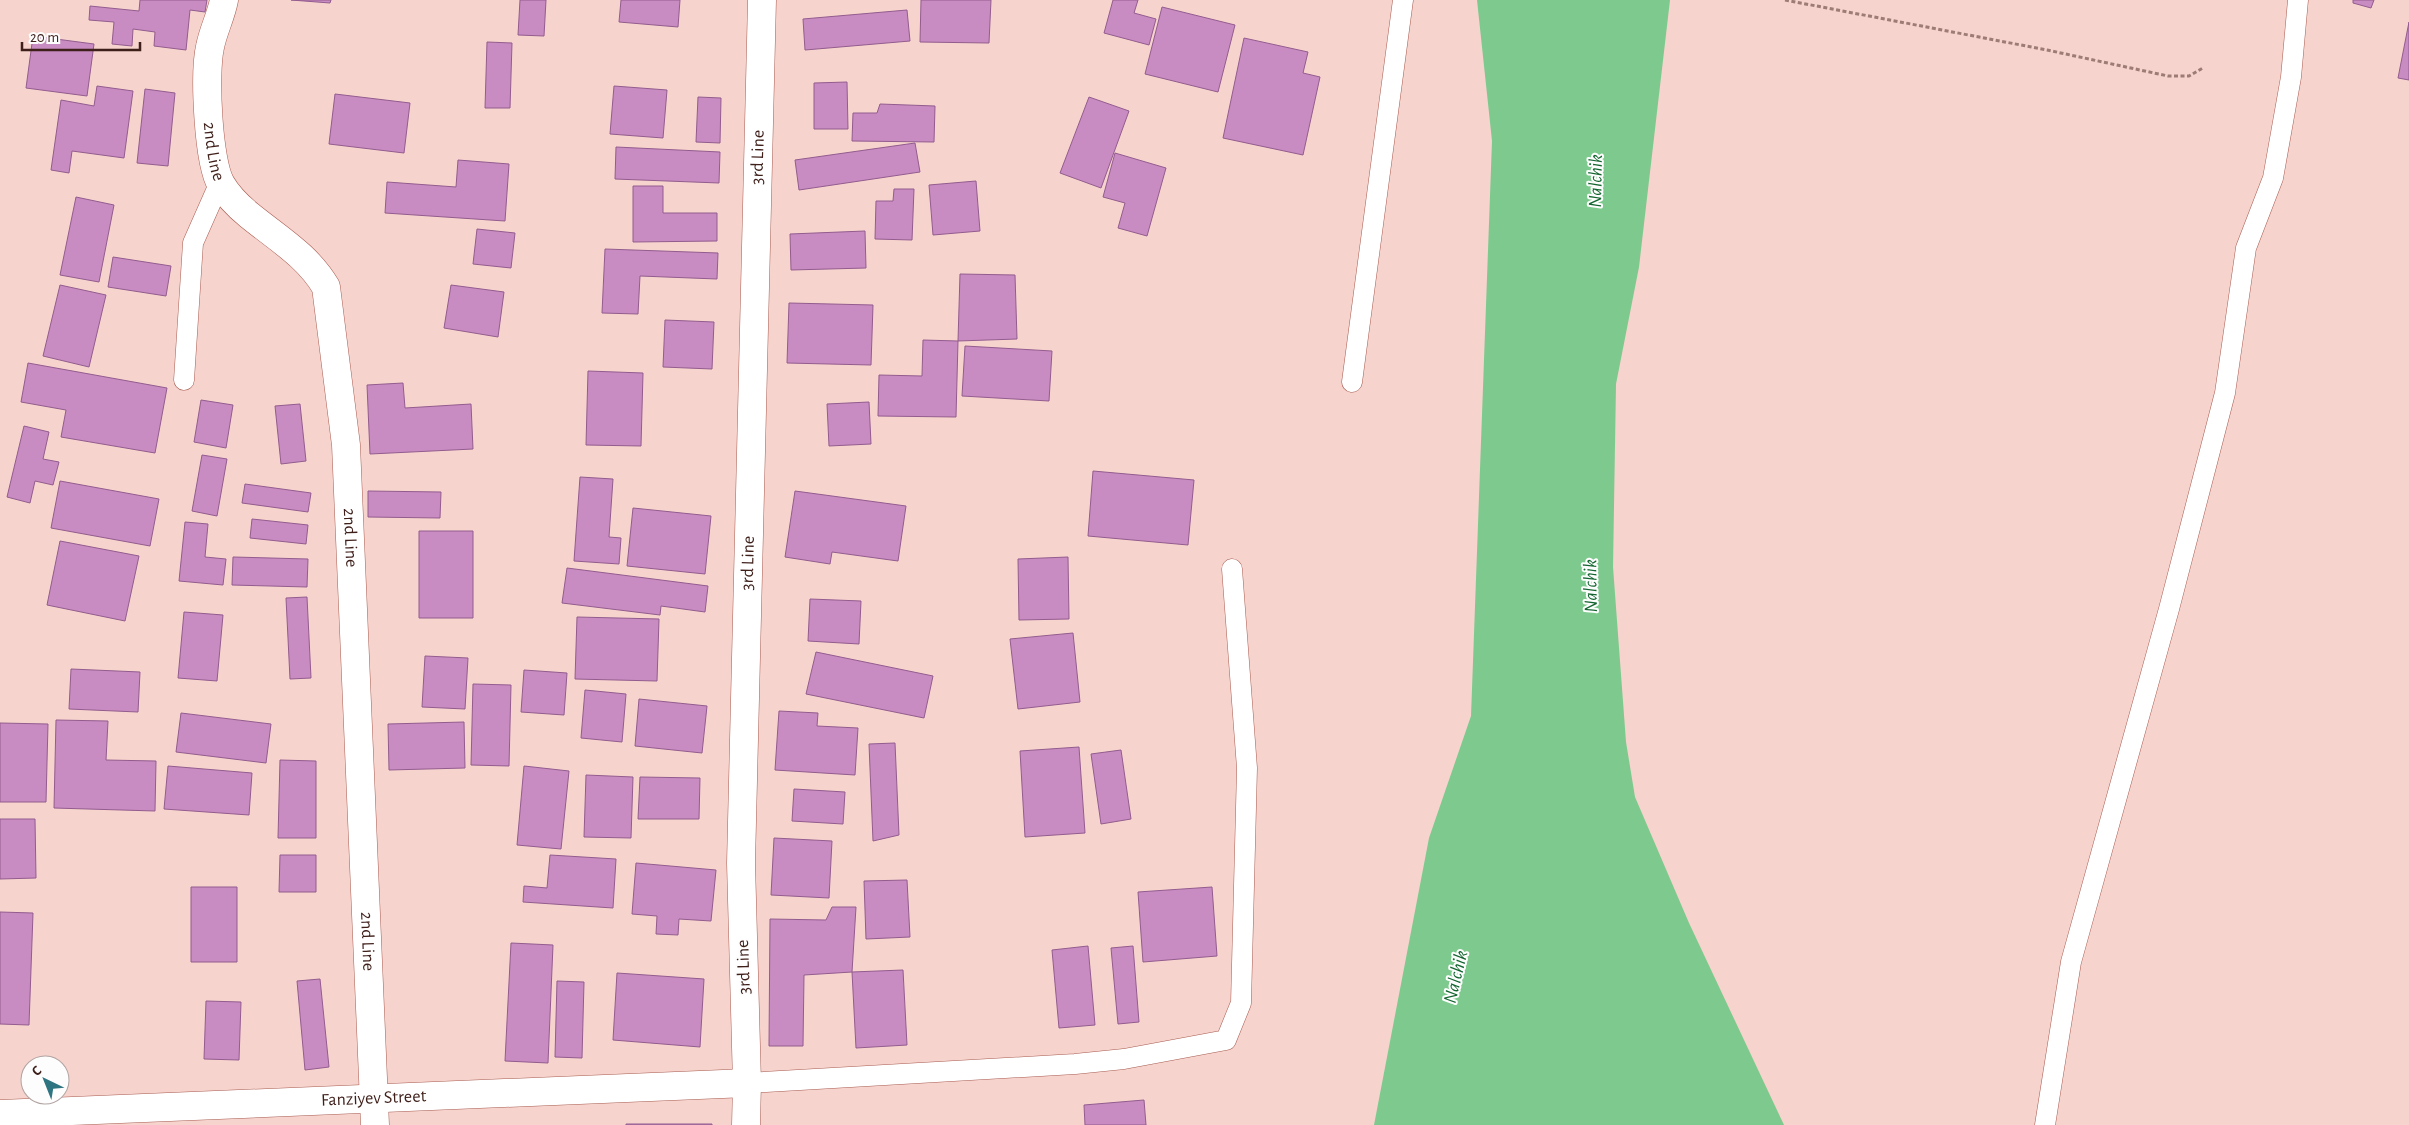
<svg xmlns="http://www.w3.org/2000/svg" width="2409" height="1125" font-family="'Alegreya Sans',sans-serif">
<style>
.water{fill:#7ec98e}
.building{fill:#c88cc2;stroke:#935c8e}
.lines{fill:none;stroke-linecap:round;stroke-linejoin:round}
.service-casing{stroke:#a85c50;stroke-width:21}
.minor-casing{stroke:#a85c50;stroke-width:29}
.path{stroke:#9d7c76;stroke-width:3;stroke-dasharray:4 2.5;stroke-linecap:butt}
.service{stroke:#fff;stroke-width:20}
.minor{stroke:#fff;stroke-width:28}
.labels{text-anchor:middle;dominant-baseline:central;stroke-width:4;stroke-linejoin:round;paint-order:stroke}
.street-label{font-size:18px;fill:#3e1f1a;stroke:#fdfdfd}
.water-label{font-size:19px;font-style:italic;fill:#136530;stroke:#fdfdfd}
</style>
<rect width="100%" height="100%" fill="#f6d3cd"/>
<path class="water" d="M 1477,0 L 1670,0 L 1639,267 L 1616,384 L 1613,567 L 1626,742 L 1635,797 L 1689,923 L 1784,1125 L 1374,1125 L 1429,838 L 1471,716 L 1492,141 Z"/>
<path class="building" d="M 140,0 L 207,0 L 205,12 L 190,10 L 186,50 L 154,46 L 155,32 L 133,29 L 132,46 L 112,44 L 114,22 L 89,20 L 90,6 L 139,11 Z
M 291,0 L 331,0 L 330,3 Z
M 520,0 L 546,0 L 544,36 L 518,35 Z
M 621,0 L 680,0 L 678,27 L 619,22 Z
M 921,0 L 991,0 L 989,43 L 920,42 Z
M 1113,0 L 1138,0 L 1134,13 L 1156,19 L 1149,45 L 1104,33 Z
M 2353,0 L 2374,0 L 2371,8 L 2353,3 Z
M 1162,7 L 1235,25 L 1218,92 L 1145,74 Z
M 907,10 L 910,41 L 805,50 L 803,19 Z
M 2409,22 L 2409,80 L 2398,78 Z
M 33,36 L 94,44 L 87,96 L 26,88 Z
M 1244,38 L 1308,52 L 1303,73 L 1320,77 L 1303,155 L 1223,138 Z
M 487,42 L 512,43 L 510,108 L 485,108 Z
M 847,82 L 848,129 L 814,129 L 814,83 Z
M 97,86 L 133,91 L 124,158 L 72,151 L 69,173 L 51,170 L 61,100 L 94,106 Z
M 614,86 L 667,90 L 663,138 L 610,134 Z
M 145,89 L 175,93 L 168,166 L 137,163 Z
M 335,94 L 410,103 L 404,153 L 329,144 Z
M 698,97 L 721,98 L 720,143 L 696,142 Z
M 1089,97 L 1129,111 L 1101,188 L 1060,173 Z
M 880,104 L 935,106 L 934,142 L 852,141 L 853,113 L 877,113 Z
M 915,143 L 920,172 L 799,190 L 795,160 Z
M 616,147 L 720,152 L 719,183 L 615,179 Z
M 1115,153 L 1166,168 L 1147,236 L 1118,228 L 1125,203 L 1103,197 Z
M 458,160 L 509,164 L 505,221 L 385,213 L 387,182 L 456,187 Z
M 976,181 L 980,231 L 933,235 L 929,185 Z
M 633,186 L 663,186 L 663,213 L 717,213 L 717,241 L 633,242 Z
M 894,189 L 914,189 L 912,240 L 875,239 L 876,201 L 893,201 Z
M 76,197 L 114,205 L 99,282 L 60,275 Z
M 477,229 L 515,233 L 511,268 L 473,264 Z
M 865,231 L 866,268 L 791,270 L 790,234 Z
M 605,249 L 718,253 L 717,279 L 640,276 L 638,314 L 602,313 Z
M 113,257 L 171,266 L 166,296 L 108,287 Z
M 960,274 L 1015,275 L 1017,339 L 958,341 Z
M 60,285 L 106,295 L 89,367 L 43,356 Z
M 451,285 L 504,292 L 498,337 L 444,328 Z
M 789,303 L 873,305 L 871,365 L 787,363 Z
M 665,320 L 714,322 L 712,369 L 663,367 Z
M 923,340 L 958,341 L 956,417 L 878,416 L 879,375 L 922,376 Z
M 965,346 L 1052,351 L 1049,401 L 962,396 Z
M 28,363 L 167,388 L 155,453 L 61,437 L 66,410 L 21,402 Z
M 588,371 L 643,373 L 641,446 L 586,445 Z
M 403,383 L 405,408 L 471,404 L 473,449 L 370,454 L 367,385 Z
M 201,400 L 233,405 L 226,448 L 194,442 Z
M 869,402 L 871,444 L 829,446 L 827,404 Z
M 300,404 L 306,461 L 281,464 L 275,406 Z
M 24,426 L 49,432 L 43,459 L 59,462 L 53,485 L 35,481 L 30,503 L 7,497 Z
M 202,455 L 227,459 L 217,516 L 192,511 Z
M 1093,471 L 1194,480 L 1188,545 L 1088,536 Z
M 580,477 L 613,479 L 609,537 L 621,538 L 619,564 L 574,561 Z
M 60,481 L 159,499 L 150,546 L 51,528 Z
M 245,484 L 311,493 L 308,512 L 242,503 Z
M 368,491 L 441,492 L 440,518 L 368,517 Z
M 795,491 L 906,506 L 898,561 L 832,552 L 830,564 L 785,557 Z
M 633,508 L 711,516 L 705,574 L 627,566 Z
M 252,519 L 308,525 L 306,544 L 250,538 Z
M 185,522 L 208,524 L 205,557 L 226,559 L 223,585 L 179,581 Z
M 419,531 L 473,531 L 473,618 L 419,618 Z
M 60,541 L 139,556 L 125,621 L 47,605 Z
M 233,557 L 308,559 L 307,587 L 232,585 Z
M 1068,557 L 1069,619 L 1019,620 L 1018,559 Z
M 567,568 L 708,586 L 705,612 L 661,606 L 660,615 L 562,603 Z
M 307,597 L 311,678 L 290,679 L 286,598 Z
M 810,599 L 861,601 L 859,644 L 808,641 Z
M 184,612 L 223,615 L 217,681 L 178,678 Z
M 577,617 L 659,619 L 657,681 L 575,679 Z
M 1073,633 L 1080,702 L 1018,709 L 1010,639 Z
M 816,652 L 933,676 L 924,718 L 806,694 Z
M 425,656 L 468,658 L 465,709 L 422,707 Z
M 71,669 L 140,672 L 138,712 L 69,709 Z
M 524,670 L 567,673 L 564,715 L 521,712 Z
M 473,684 L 511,685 L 509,766 L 471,765 Z
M 585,690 L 626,694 L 622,742 L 581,738 Z
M 639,699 L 707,706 L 702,753 L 635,746 Z
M 779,711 L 818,713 L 817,726 L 858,728 L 855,775 L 775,770 Z
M 181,713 L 271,724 L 266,763 L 176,752 Z
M 56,720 L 108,721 L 106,760 L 156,761 L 155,811 L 54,808 Z
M 464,722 L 465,768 L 389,770 L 388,724 Z
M 0,723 L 48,724 L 46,802 L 0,802 Z
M 895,743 L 899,835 L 873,841 L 869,744 Z
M 1079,747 L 1085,833 L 1025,837 L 1020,751 Z
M 1121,750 L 1131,819 L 1101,824 L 1091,754 Z
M 280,760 L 316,761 L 316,838 L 278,838 Z
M 168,766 L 252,773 L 249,815 L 164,809 Z
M 524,766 L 569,771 L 561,849 L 517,845 Z
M 586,775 L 633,777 L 631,838 L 584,837 Z
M 640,777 L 700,778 L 699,819 L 638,819 Z
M 794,789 L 845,792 L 843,824 L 792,821 Z
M 0,819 L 35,819 L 36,878 L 0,879 Z
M 774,838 L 832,841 L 829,898 L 771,895 Z
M 280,855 L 316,855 L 316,892 L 279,892 Z
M 550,855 L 616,859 L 613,908 L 523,902 L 524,886 L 547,888 Z
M 636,863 L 716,870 L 711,921 L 679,919 L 678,935 L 656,934 L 657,916 L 632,914 Z
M 907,880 L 910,937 L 866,939 L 864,881 Z
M 191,887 L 237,887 L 237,962 L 191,962 Z
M 1212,887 L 1217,956 L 1143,962 L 1138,892 Z
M 832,907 L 856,907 L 852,972 L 804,975 L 803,1046 L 769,1046 L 770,919 L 826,920 Z
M 0,912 L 33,913 L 29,1025 L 0,1024 Z
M 511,943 L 553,945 L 548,1063 L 505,1061 Z
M 1088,946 L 1095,1025 L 1059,1028 L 1052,950 Z
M 1133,946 L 1139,1022 L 1118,1024 L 1111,948 Z
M 903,970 L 907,1045 L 856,1048 L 852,972 Z
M 617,973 L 704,979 L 700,1047 L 613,1040 Z
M 320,979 L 329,1067 L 305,1070 L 297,981 Z
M 557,981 L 584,982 L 582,1058 L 555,1057 Z
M 206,1001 L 241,1002 L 239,1060 L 204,1059 Z
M 1144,1100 L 1146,1125 L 1085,1125 L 1084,1105 Z
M 626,1124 L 712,1124 L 712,1125 L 626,1125 Z"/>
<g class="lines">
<g class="service-casing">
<path id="service" d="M 184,380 L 193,243 L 220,182
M 1352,382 L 1403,0
M 747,1083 L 1075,1064 L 1124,1059 L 1226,1040 L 1241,1003 L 1247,768 L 1232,569
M 2045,1125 L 2071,962 L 2169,609 L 2225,393 L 2246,248 L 2273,178 L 2291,77 L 2298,0"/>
</g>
<g class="minor-casing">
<g id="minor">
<path id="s1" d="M 224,0 C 221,16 213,31 210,47 C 204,73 208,162 221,184 C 228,196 238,206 249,215 C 277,238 307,255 326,287 L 346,445 L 375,1125"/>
<path id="s2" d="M 0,1114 L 747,1083"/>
<path id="s3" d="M 746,1125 L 747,1083 L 741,863 L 762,0"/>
</g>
</g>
<path class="path" d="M 1785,0 L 2047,50 L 2168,76 L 2189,76 L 2203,68"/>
<use href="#service" class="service"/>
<use href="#minor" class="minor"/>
</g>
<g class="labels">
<g class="street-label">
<text stroke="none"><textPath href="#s1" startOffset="154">2nd Line</textPath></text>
<text stroke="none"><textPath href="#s3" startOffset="968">3rd Line</textPath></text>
<text stroke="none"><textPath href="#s1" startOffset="588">2nd Line</textPath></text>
<text stroke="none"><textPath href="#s3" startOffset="562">3rd Line</textPath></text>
<text stroke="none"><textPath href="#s1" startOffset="992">2nd Line</textPath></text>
<text transform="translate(744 967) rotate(-92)">3rd Line</text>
<text stroke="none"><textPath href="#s2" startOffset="374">Fanziyev Street</textPath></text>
</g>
<g class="water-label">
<text transform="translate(1596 181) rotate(-89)">Nalchik</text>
<text transform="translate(1591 586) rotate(-91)">Nalchik</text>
<text transform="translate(1456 977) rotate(-77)">Nalchik</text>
</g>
</g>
<g transform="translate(45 1080) rotate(317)"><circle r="24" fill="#fdfdfd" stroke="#b1a4a2"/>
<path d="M0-4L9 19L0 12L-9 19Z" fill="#2e7581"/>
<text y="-8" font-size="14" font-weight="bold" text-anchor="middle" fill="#3e1f1a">С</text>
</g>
<path d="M22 42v8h118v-8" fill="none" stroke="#3e1f1a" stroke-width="2.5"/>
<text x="30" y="42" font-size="15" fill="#3e1f1a" stroke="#fdfdfd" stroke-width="4" paint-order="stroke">20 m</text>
</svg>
